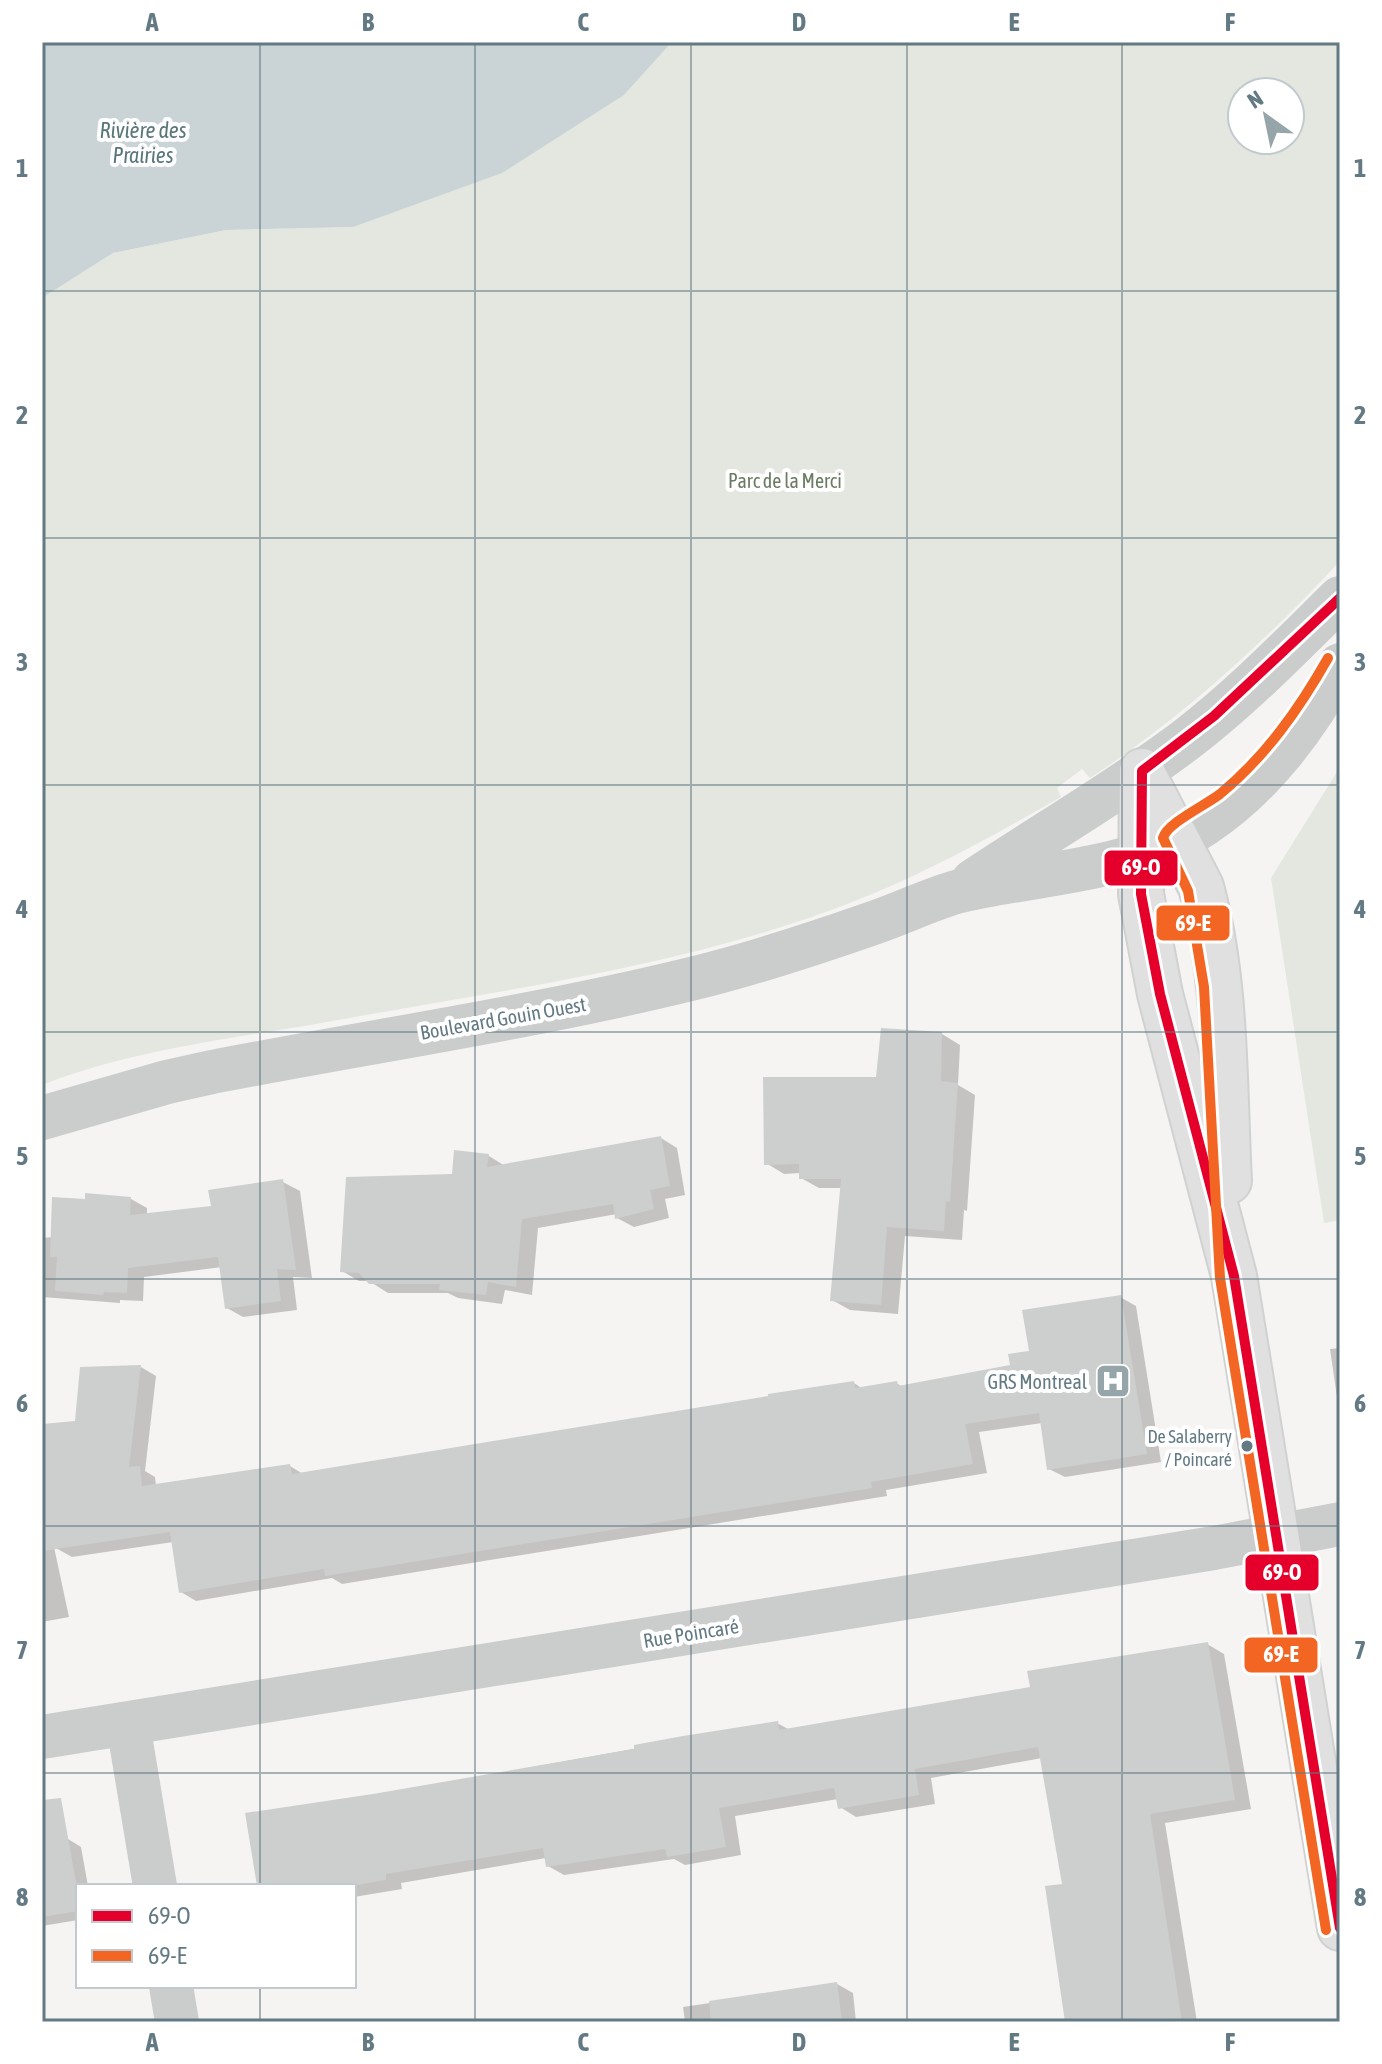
<svg xmlns="http://www.w3.org/2000/svg" width="1382" height="2064" font-family="'Asap Condensed',sans-serif">
<style>
.green{fill:#e4e7e0;fill-rule:evenodd}
.water{fill:#cad4d6}
.shadow{fill:#0003}
.building{fill:#cdcfcf}
.lines{fill:none;stroke-linecap:round;stroke-linejoin:round}
.major-casing{stroke:#d0d1d1;stroke-width:48}
.minor{stroke:#cbcdcd;stroke-width:44}
.major{stroke:#e0e0e0;stroke-width:44}
.bus-1-casing{stroke:#fff;stroke-width:16}
.bus-2-casing{stroke:#fff;stroke-width:16}
.bus-1{stroke:#e4002b;stroke-width:10}
.bus-2{stroke:#f26522;stroke-width:10}
.grid{fill:none;stroke:#637a84;stroke-width:2;stroke-opacity:0.55}
.bus-dot{fill:#637a84;stroke:#fff;stroke-width:3}
.labels{text-anchor:middle;dominant-baseline:central;stroke-width:8;stroke-linejoin:round;paint-order:stroke}
.bus-label{font-size:18px;fill:#637a84;stroke:#fff;text-anchor:end}
.park-label{font-size:20px;fill:#6a7b62;stroke:#fff}
.street-label{font-size:20px;fill:#637a84;stroke:#fff}
.poi-label{font-size:20px;fill:#637a84;stroke:#fff;text-anchor:end}
.water-label{font-size:22px;font-style:italic;fill:#59767a;stroke:#fff}
.line-badge{stroke:#fff;stroke-width:3}
.badge-label{font-size:22px;text-anchor:middle;font-weight:bold;fill:#fff}
.neatline{fill:none;stroke:#637a84;stroke-width:3}
.grid-label{font-size:26px;text-anchor:middle;font-weight:bold;fill:#637a84}
</style>
<rect width="100%" height="100%" fill="#f5f4f2"/>
<path class="green" d="M 672,42 L 1340,42 L 1340,561 C 1265,642 1182,718 1090,778 L 1082,769 L 1057,788 L 1061,797 C 1003,830 945,863 884,889 C 717,961 532,985 355,1017 C 250,1037 142,1046 42,1085 L 42,298 L 113,253 L 226,230 L 353,227 L 624,95 ZM 1242,92 L 1290,92 L 1290,140 L 1242,140 Z
M 1340,767 L 1340,1220 L 1324,1223 L 1271,878 Z"/>
<path class="water" d="M 42,42 L 672,42 L 624,95 L 502,173 L 353,227 L 226,230 L 113,253 L 42,298 Z"/>
<path class="shadow" d="M 942,1034 L 960,1045 L 958,1085 L 975,1095 L 967,1211 L 964,1210 L 962,1240 L 905,1236 L 898,1314 L 850,1310 L 832,1300 L 842,1188 L 819,1188 L 801,1178 L 801,1173 L 784,1174 L 766,1163 Z
M 661,1138 L 677,1148 L 685,1195 L 665,1199 L 669,1218 L 634,1227 L 617,1218 L 617,1214 L 538,1228 L 532,1295 L 505,1290 L 502,1304 L 458,1298 L 448,1293 L 388,1293 L 369,1281 L 359,1281 L 342,1271 L 454,1176 L 489,1156 L 505,1166 Z
M 283,1182 L 300,1191 L 312,1278 L 293,1277 L 297,1310 L 243,1317 L 227,1308 L 222,1267 L 144,1277 L 143,1301 L 120,1300 L 120,1303 L 42,1297 L 42,1238 L 53,1237 L 87,1201 L 131,1199 L 147,1208 L 147,1215 L 213,1208 Z
M 1120,1297 L 1136,1306 L 1161,1462 L 1065,1477 L 1049,1469 L 1042,1423 L 979,1432 L 987,1473 L 886,1490 L 887,1496 L 342,1584 L 332,1578 L 196,1601 L 181,1592 L 173,1542 L 72,1557 L 54,1547 L 69,1617 L 42,1622 L 42,1527 L 141,1367 L 156,1376 L 145,1471 L 155,1477 L 156,1486 L 290,1466 L 303,1474 L 854,1383 L 863,1389 L 896,1383 L 903,1387 L 1012,1366 Z
M 1340,1348 L 1340,1418 L 1330,1349 Z
M 1207,1644 L 1224,1654 L 1251,1809 L 1165,1823 L 1197,2022 L 1067,2022 L 1064,1885 L 1042,1758 L 931,1778 L 935,1804 L 856,1817 L 840,1807 L 838,1799 L 735,1816 L 741,1855 L 685,1865 L 674,1859 L 564,1875 L 548,1866 L 546,1858 L 401,1883 L 402,1889 L 354,1897 L 354,1886 L 259,1886 L 373,1796 L 777,1723 L 790,1730 L 1032,1689 Z
M 68,1839 L 81,1847 L 88,1886 L 78,1886 L 78,1920 L 42,1926 L 42,1843 Z
M 837,1984 L 853,1993 L 856,2022 L 685,2022 L 683,2007 Z"/>
<path class="building" d="M 881,1028 L 942,1032 L 941,1081 L 958,1083 L 950,1202 L 946,1201 L 944,1231 L 887,1227 L 881,1305 L 830,1301 L 841,1179 L 799,1179 L 799,1164 L 764,1165 L 763,1077 L 876,1077 Z
M 661,1136 L 670,1186 L 650,1190 L 654,1209 L 615,1219 L 613,1204 L 522,1219 L 516,1287 L 488,1282 L 486,1295 L 439,1290 L 440,1284 L 369,1284 L 359,1273 L 340,1272 L 346,1177 L 452,1174 L 454,1150 L 489,1154 L 487,1167 Z
M 283,1179 L 296,1270 L 277,1269 L 281,1301 L 225,1309 L 218,1257 L 128,1268 L 127,1293 L 104,1292 L 103,1295 L 55,1291 L 57,1257 L 50,1257 L 52,1197 L 85,1199 L 85,1193 L 131,1197 L 130,1215 L 211,1206 L 208,1190 Z
M 1121,1295 L 1147,1454 L 1047,1470 L 1039,1413 L 965,1424 L 973,1464 L 871,1482 L 872,1488 L 325,1576 L 324,1569 L 179,1593 L 170,1532 L 42,1551 L 42,1424 L 75,1421 L 80,1367 L 141,1365 L 129,1467 L 140,1466 L 142,1486 L 290,1464 L 292,1474 L 768,1396 L 768,1394 L 854,1381 L 855,1388 L 897,1381 L 898,1386 L 1010,1365 L 1008,1354 L 1029,1351 L 1022,1310 Z
M 1208,1642 L 1235,1800 L 1150,1814 L 1182,2022 L 1065,2022 L 1045,1886 L 1062,1884 L 1038,1747 L 915,1769 L 919,1795 L 838,1809 L 834,1788 L 719,1808 L 726,1847 L 667,1857 L 665,1849 L 546,1867 L 543,1848 L 386,1874 L 386,1880 L 351,1886 L 257,1886 L 245,1813 L 373,1794 L 634,1749 L 634,1745 L 683,1736 L 778,1721 L 779,1730 L 1030,1687 L 1027,1671 Z
M 61,1798 L 78,1894 L 78,1911 L 42,1917 L 42,1800 Z
M 837,1982 L 842,2022 L 711,2022 L 709,2001 Z"/>
<g class="lines">
<g class="major-casing">
<path id="major" d="M 1142,771 L 1141,894 L 1160,994 L 1234,1276 L 1340,1928
M 1145,778 L 1201,887 C 1227,981 1224,1084 1229,1181"/>
</g>
<path class="minor" d="M 973,881 C 1044,834 1119,790 1187,739 C 1242,697 1291,646 1340,598
M 42,1118 L 167,1082 L 212,1072 C 377,1040 544,1016 707,975 C 765,960 822,941 879,921 C 905,912 933,898 960,891 C 1041,872 1133,872 1205,824 C 1262,786 1308,725 1340,665
M 128,1724 L 155,1886
M 42,1737 L 1214,1548 L 1340,1524
M 171,1986 L 177,2022"/>
<use href="#major" class="major"/>
<g class="bus-1-casing">
<path id="bus-1" d="M 1340,598 L 1214,716 L 1142,771 L 1141,894 L 1160,994 L 1234,1276 L 1340,1928"/>
</g>
<g class="bus-2-casing">
<path id="bus-2" d="M 1326,1930 L 1220,1278 L 1204,987 L 1188,891 L 1163,838 C 1167,823 1206,805 1220,794 C 1266,756 1299,709 1328,658"/>
</g>
<use href="#bus-1" class="bus-1"/>
<use href="#bus-2" class="bus-2"/>
</g>
<path class="grid" d="M 260,42 L 260,1886M 475,42 L 475,2022M 691,42 L 691,2022M 907,42 L 907,2022M 1122,42 L 1122,2022M 42,291 L 1340,291M 42,538 L 1340,538M 42,785 L 1340,785M 42,1032 L 1340,1032M 42,1279 L 1340,1279M 42,1526 L 1340,1526M 42,1773 L 1340,1773M 260,1986 L 260,2022"/>
<defs>
<g id="hospital-square" transform="scale(1.8)"><rect x="-9" y="-9" width="18" height="18" rx="4" fill="#96a5aa" stroke="#fff"/><path d="M-5-5h3v3.5h4V-5h3V5h-3V1.5h-4V5h-3Z" fill="#fff"/></g>
</defs>
<g fill-rule="evenodd">
<use href="#hospital-square" x="1113" y="1381"/>
</g>
<circle class="bus-dot" cx="1247" cy="1446" r="7"/>
<g class="labels">
<g class="bus-label">
<text x="1232" y="1436">De Salaberry<tspan x="1232" dy="23">/ Poincaré</tspan></text>
</g>
<g class="park-label">
<text x="785" y="480">Parc de la Merci</text>
</g>
<g class="street-label">
<text transform="translate(503 1018) rotate(-10)">Boulevard Gouin Ouest</text>
<text transform="translate(691 1633) rotate(-9)">Rue Poincaré</text>
</g>
<g class="poi-label">
<text x="1087" y="1381">GRS Montreal</text>
</g>
<g class="water-label">
<text x="143" y="130">Rivière des<tspan x="143" dy="25">Prairies</tspan></text>
</g>
</g>
<g class="line-badge">
<rect x="1103" y="849" width="76" height="38" rx="8" fill="#e4002b"/>
<rect x="1155" y="904" width="76" height="38" rx="8" fill="#f26522"/>
<rect x="1244" y="1553" width="76" height="39" rx="8" fill="#e4002b"/>
<rect x="1243" y="1636" width="76" height="38" rx="8" fill="#f26522"/>
</g>
<g class="badge-label">
<text x="1141" y="875">69-O</text>
<text x="1193" y="931">69-E</text>
<text x="1282" y="1580">69-O</text>
<text x="1281" y="1662">69-E</text>
</g>
<rect width="1382" height="2064" fill="none" stroke="#ffffff" stroke-width="88"/>
<rect x="76" y="1884" width="280" height="104" fill="#ffffff" stroke="#c1cace" stroke-width="2"/>
<rect x="92" y="1910" width="40" height="12" fill="#e4002b" stroke="#c1cace" stroke-width="2"/>
<text x="148" y="1924" font-size="24" fill="#637a84">69-O</text>
<rect x="92" y="1950" width="40" height="12" fill="#f26522" stroke="#c1cace" stroke-width="2"/>
<text x="148" y="1964" font-size="24" fill="#637a84">69-E</text>
<g transform="translate(1266 116) rotate(327)"><circle r="38" fill="#ffffff" stroke="#c1cace" stroke-width="2"/>
<path d="M0-6L14 30L0 20L-14 30Z" fill="#96a5aa"/>
<text y="-12" font-size="22" font-weight="bold" text-anchor="middle" fill="#637a84">N</text>
</g>
<rect x="44" y="44" width="1294" height="1976" class="neatline"/>
<g class="grid-label">
<text x="152" y="31">A</text>
<text x="368" y="31">B</text>
<text x="583" y="31">C</text>
<text x="799" y="31">D</text>
<text x="1014" y="31">E</text>
<text x="1230" y="31">F</text>
<text x="22" y="177">1</text>
<text x="1360" y="177">1</text>
<text x="22" y="424">2</text>
<text x="1360" y="424">2</text>
<text x="22" y="671">3</text>
<text x="1360" y="671">3</text>
<text x="22" y="918">4</text>
<text x="1360" y="918">4</text>
<text x="22" y="1165">5</text>
<text x="1360" y="1165">5</text>
<text x="22" y="1412">6</text>
<text x="1360" y="1412">6</text>
<text x="22" y="1659">7</text>
<text x="1360" y="1659">7</text>
<text x="22" y="1906">8</text>
<text x="1360" y="1906">8</text>
<text x="152" y="2051">A</text>
<text x="368" y="2051">B</text>
<text x="583" y="2051">C</text>
<text x="799" y="2051">D</text>
<text x="1014" y="2051">E</text>
<text x="1230" y="2051">F</text>
</g>
</svg>
